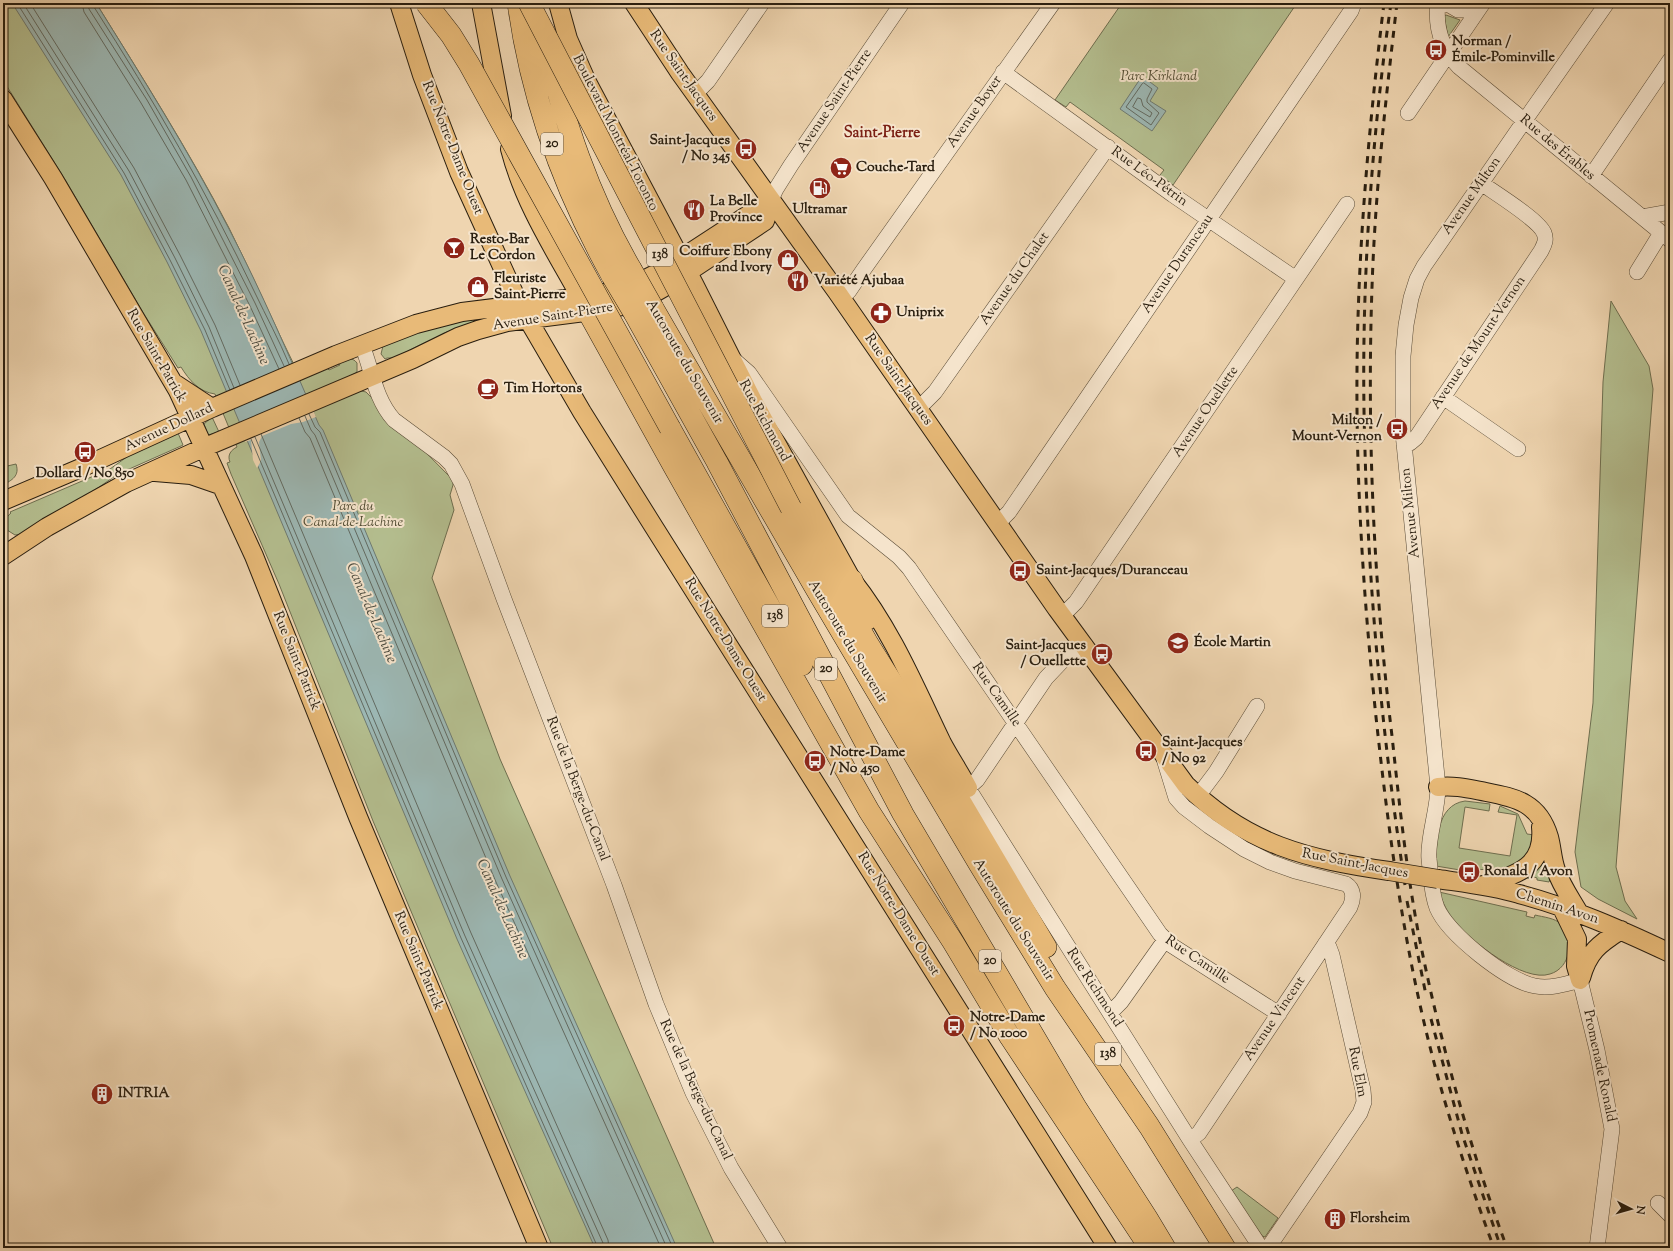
<svg xmlns="http://www.w3.org/2000/svg" width="1673" height="1251" font-family="'Sorts Mill Goudy',serif">
<style>
.green{fill:#b4be8f;stroke:#6e6e4f}
.water{fill:#9cb7b3;stroke:#6e7a71}
.pier{fill:#efd5b0}
.lines{fill:none;stroke-linecap:round;stroke-linejoin:round}
.shore{stroke:#626a61;stroke-width:1}
.minor-casing{stroke:#5a4c37;stroke-width:16}
.major-casing{stroke:#291e0f;stroke-width:20}
.highway-casing{stroke:#291e0f;stroke-width:22}
.minor{stroke:#f5e4cc;stroke-width:15}
.major{stroke:#e8ba78;stroke-width:18}
.highway{stroke:#e8ba78;stroke-width:21}
.rail{stroke:#291e0f;stroke-width:3;stroke-dasharray:7 7;stroke-linecap:butt}
.major-bridge-casing{stroke:#291e0f;stroke-width:20;stroke-linecap:butt}
.highway-bridge-casing{stroke:#291e0f;stroke-width:22;stroke-linecap:butt}
.major-bridge{stroke:#e8ba78;stroke-width:18}
.highway-bridge{stroke:#e8ba78;stroke-width:21}
.labels{text-anchor:middle;dominant-baseline:central;stroke-width:4;stroke-linejoin:round;paint-order:stroke}
.shield{fill:#f5e4cc;stroke:#665948;stroke-width:1}
.shield-label{font-size:13px;font-weight:bold;fill:#291e0f}
.poi-label{font-size:14px;font-weight:bold;fill:#291e0f;stroke:#f5e4cc;text-anchor:start}
.street-label{font-size:14px;fill:#291e0f;stroke:#f5e4cc}
.park-label{font-size:14px;font-style:italic;fill:#534e35;stroke:#f5e4cc}
.neighbourhood-label{font-size:15px;font-weight:bold;fill:#7a1f14;stroke:#f5e4cc}
.water-label{font-size:15px;font-style:italic;fill:#4c4c40;stroke:#f5e4cc}
</style>
<rect width="100%" height="100%" fill="#efd5b0"/>
<filter id="stains"><feTurbulence type="fractalNoise" baseFrequency=".005" numOctaves="4"/><feColorMatrix values="0 0 0 0 .2 0 0 0 0 .09 0 0 0 0 .02 0 0 0 .5 -.17"/></filter>
<radialGradient id="worn" r=".72"><stop offset=".6" stop-color="#630" stop-opacity="0"/><stop offset="1" stop-color="#630" stop-opacity=".3"/></radialGradient>
<path class="green" d="M 3,3 L 96,3 C 142,77 189,151 229,228 C 254,278 276,329 301,379 L 327,368 L 329,370 L 340,365 L 338,362 C 346,360 352,356 357,363 L 357,372 L 334,385 L 366,392 L 453,480 L 453,485 L 450,495 L 454,510 L 432,578 L 500,759 L 716,1248 L 553,1248 L 373,821 L 279,584 L 231,474 L 227,463 L 230,462 C 227,455 231,450 237,447 L 215,394 C 199,392 189,380 181,367 L 178,368 L 144,314 L 66,181 L 3,80 Z
M 1122,3 L 1297,3 L 1173,185 L 1160,175 L 1164,170 L 1070,102 L 1066,107 L 1055,100 Z
M 1446,15 L 1460,20 L 1448,37 L 1444,16 Z
M 1611,301 L 1649,366 L 1653,389 L 1616,867 L 1625,901 L 1637,919 L 1598,899 L 1581,887 L 1575,852 L 1593,703 L 1603,382 Z
M 487,317 L 488,318 L 444,333 L 394,358 L 387,358 L 385,359 L 381,354 L 383,346 L 409,334 L 457,322 Z
M 212,417 L 219,432 L 208,435 L 204,424 Z
M 178,433 L 183,445 L 181,446 L 118,474 L 66,510 L 22,534 L 15,535 L 7,530 C 3,523 5,518 11,513 L 10,512 L 110,469 L 138,449 Z
M 16,464 C 20,476 12,480 3,485 L 3,467 Z
M 1465,801 L 1490,804 L 1489,811 L 1465,807 L 1459,848 L 1510,856 L 1517,815 L 1498,812 L 1500,806 L 1518,814 L 1527,834 L 1535,835 L 1529,858 L 1507,869 L 1460,870 L 1436,866 C 1436,843 1436,805 1465,801 Z
M 1543,856 L 1550,879 L 1549,882 L 1537,880 L 1537,878 L 1531,876 L 1531,879 L 1524,877 Z
M 1439,892 L 1527,912 L 1526,916 L 1534,918 L 1535,915 C 1543,917 1555,918 1561,924 C 1575,938 1571,968 1550,974 C 1524,983 1470,941 1455,921 C 1447,912 1443,903 1439,892 Z
M 1237,1187 L 1278,1218 L 1265,1237 L 1262,1236 L 1231,1191 Z"/>
<path class="water" d="M 12,3 L 96,3 C 142,77 188,150 228,227 C 262,292 290,358 319,425 L 323,430 L 510,876 L 677,1248 L 595,1248 L 457,939 L 201,331 L 167,262 L 121,175 Z
M 1142,76 L 1158,88 L 1150,101 L 1166,111 L 1152,131 L 1120,109 Z"/>
<path class="pier" d="M 305,394 L 305,396 L 307,395 L 316,417 L 303,422 L 291,424 L 262,436 L 259,442 L 261,461 L 257,468 L 253,460 L 251,440 L 245,442 L 239,426 L 298,399 L 297,398 Z"/>
<g class="lines">
<path class="shore" d="M 17,3 L 124,173 L 170,260 L 205,330 L 230,390
M 23,3 L 129,171 L 175,258 L 209,327 L 234,388
M 30,3 L 134,168 L 180,255 L 215,325 L 240,385
M 82,3 L 84,12 L 141,103 L 186,180 L 250,306 L 279,369
M 88,3 L 89,9 L 147,100 L 191,177 L 255,303 L 284,366
M 93,3 L 94,7 C 153,99 208,194 255,293 C 266,316 279,340 289,364
M 1144,83 L 1152,89 L 1147,99 L 1147,102 L 1159,113 L 1151,125 L 1126,107 L 1142,84 Z
M 1138,98 L 1141,99 L 1143,106 L 1152,113 L 1150,117 L 1133,107 Z
M 309,414 L 315,427 L 320,432 L 506,877 L 673,1248
M 305,416 L 311,430 L 315,435 L 502,879 L 667,1248
M 299,418 L 305,432 L 310,438 L 496,882 L 661,1248
M 261,434 L 471,933 L 608,1240 L 609,1248
M 255,437 L 465,936 L 603,1243 L 603,1248
M 251,439 L 461,938 L 598,1248"/>
<g class="minor-casing">
<path id="minor" d="M 1438,3 C 1435,27 1442,49 1459,67 L 1670,240
M 1446,3 L 1458,10 L 1478,10
M 1003,72 L 1173,195 L 1296,279
M 695,94 L 708,81 L 762,3
M 1408,113 L 1483,3
M 1591,176 L 1670,60
M 771,200 L 776,189 L 791,165 L 902,3
M 1642,217 L 1670,212
M 1637,272 L 1661,233
M 841,298 L 849,291 L 864,269 L 1053,3
M 362,345 C 372,370 375,399 394,420 L 444,457 L 451,464 L 462,484 L 504,599 L 614,885 L 656,1004 L 693,1093 L 731,1168 L 780,1248
M 732,358 L 749,373 L 848,516 L 899,557 L 909,568 L 1160,934 L 1171,945 L 1279,1014
M 1443,397 L 1518,449
M 918,409 L 935,392 L 1108,147
M 1404,444 L 1410,443 L 1416,438 L 1541,251 C 1544,245 1547,240 1544,233 C 1539,220 1495,193 1481,183
M 998,523 L 1009,512 L 1321,55 L 1351,11 L 1354,3
M 1062,616 L 1076,602 L 1347,204
M 1085,645 L 1064,659 L 1046,678 L 977,780 L 968,788 L 1190,1140 L 1261,1248
M 1164,759 L 1176,798 L 1184,807 L 1209,826 L 1244,849 L 1270,862 L 1295,871 L 1346,884 C 1354,889 1354,898 1350,907 L 1199,1133 L 1190,1140
M 1198,796 L 1216,772 L 1257,706
M 1110,1013 L 1121,1002 L 1165,940
M 1658,1203 L 1670,1215
M 1268,1248 L 1360,1113 L 1364,1102 L 1363,1090 L 1332,955 L 1329,947 L 1325,944
M 1597,1248 L 1612,1129 L 1597,1050 L 1580,980 C 1566,984 1550,989 1535,986 C 1507,981 1448,934 1437,908 C 1431,893 1431,875 1429,859 C 1427,839 1438,810 1438,787 L 1403,433 L 1403,356 L 1406,325 L 1411,298 L 1417,279 L 1424,266 L 1518,130 L 1607,3"/>
</g>
<g class="major-casing">
<path id="major" d="M 399,3 L 422,75 L 459,172 L 519,304 L 582,412 L 652,524 L 1108,1248
M 481,3 L 502,116
M 558,3 L 568,39 L 587,82 L 694,284 L 753,401 L 852,580 C 891,629 915,687 942,743 C 950,758 960,773 968,788
M 634,3 L 680,73 L 837,292 L 1057,609 L 1186,785 C 1247,845 1307,859 1389,871
M 3,99 L 53,178 L 178,391 L 254,556 L 358,817 L 539,1248
M 510,149 C 525,207 558,255 586,307
M 174,383 L 212,408
M 155,472 L 191,475 L 220,485
M 3,501 L 83,467 L 212,408 L 336,355 L 416,324 L 462,312 L 581,297 L 616,291 L 632,286 L 665,269 L 771,200
M 3,556 L 47,527 L 126,483 L 203,448 L 413,359 L 458,337 L 478,330 L 507,322 L 608,309 L 632,304 L 642,300 L 670,284 L 765,221 L 771,200
M 1438,787 C 1455,785 1470,789 1486,792 C 1517,798 1539,803 1549,837 C 1552,848 1552,859 1556,870 C 1561,885 1571,899 1579,913
M 1438,879 C 1465,883 1493,886 1519,894 C 1572,908 1621,930 1670,953
M 1483,885 C 1515,875 1545,868 1541,827
M 1561,906 L 1577,939 L 1576,966 L 1580,980
M 1581,978 C 1588,952 1599,944 1621,930"/>
</g>
<g class="highway-casing">
<path id="highway" d="M 518,3 C 531,99 565,192 612,276
M 544,40 C 564,121 589,197 631,269
M 653,308 L 816,589 L 979,864 L 1055,988 L 1149,1126 L 1225,1248
M 588,312 L 674,467 L 869,811 L 953,942 L 1010,1037 L 1150,1248
M 634,313 L 717,462 L 903,814 L 1077,1109 L 1147,1218 L 1165,1248
M 670,428 L 802,665
M 791,508 L 867,642 L 910,711 L 957,796 L 1046,947
M 852,580 L 868,619"/>
</g>
<use href="#minor" class="minor"/>
<use href="#major" class="major"/>
<use href="#highway" class="highway"/>
<path class="rail" d="M 1384,3 C 1369,125 1358,247 1357,369 C 1356,486 1364,602 1376,717 C 1387,818 1400,919 1423,1018 C 1441,1096 1466,1173 1494,1248
M 1391,3 C 1370,151 1360,302 1365,451 C 1369,597 1383,741 1405,885
M 1397,3 C 1387,89 1377,175 1373,262 C 1366,420 1373,579 1392,736 C 1399,801 1406,867 1418,931 C 1439,1039 1469,1145 1507,1248
M 1407,901 L 1426,995
M 1431,1019 L 1462,1134 L 1501,1248"/>
<g class="major-bridge-casing">
<path id="major-bridge" d="M 1389,871 L 1438,879"/>
</g>
<g class="highway-bridge-casing">
<path id="highway-bridge" d="M 426,3 L 451,35 L 469,64 L 670,428
M 529,3 L 791,508
M 631,269 L 653,308
M 612,276 L 634,313"/>
</g>
<use href="#major-bridge" class="major-bridge"/>
<use href="#highway-bridge" class="highway-bridge"/>
</g>
<defs>
<g id="bus-disc" transform="scale(1.15)"><circle r="9.5" fill="#8f2418" stroke="#f5e4cc"/><path d="M-5-6H5V4H4V6H2V4H-2V6H-4V4H-5ZM-3.5-4V0h7V-4ZM-3.5 1.2v1.5H-2V1.2ZM2 1.2v1.5H3.5V1.2Z" fill="#fff"/></g>
<g id="supermarket-disc" transform="scale(1.15)"><circle r="9.5" fill="#8f2418" stroke="#f5e4cc"/><path d="M-6-5.5h2.5l.6 2H6L4.5 2H-2.5L-4.4-4H-6ZM-1.5 3.2a1.3 1.3 0 1 0 .1 0ZM3 3.2a1.3 1.3 0 1 0 .1 0Z" fill="#fff"/></g>
<g id="fuel-disc" transform="scale(1.15)"><circle r="9.5" fill="#8f2418" stroke="#f5e4cc"/><path d="M-5.5-6h7V0h2V4h1.3V-2.5L3-4.5l.8-.8L6-3V5H2.5V1h-1V6h-7ZM-4.2-4.7v3.2H.2V-4.7Z" fill="#fff"/></g>
<g id="restaurant-disc" transform="scale(1.15)"><circle r="9.5" fill="#8f2418" stroke="#f5e4cc"/><path d="M-5-6h1v4h1v-4h1v4h1v-4h1v5L-1.5 .5V6h-2V.5L-5-1ZM5-6V6H3V1.5H1.5Q1.5-4 5-6Z" fill="#fff"/></g>
<g id="bar-disc" transform="scale(1.15)"><circle r="9.5" fill="#8f2418" stroke="#f5e4cc"/><path d="M-6-5H6L.8 .8V4.5H3.5V6h-7V4.5H-.8V.8Z" fill="#fff"/></g>
<g id="shop-disc" transform="scale(1.15)"><circle r="9.5" fill="#8f2418" stroke="#f5e4cc"/><path d="M-5-2.5h2.3a2.7 3.5 0 0 1 5.4 0H5L5.5 6h-11ZM-1.5-2.5h3a1.5 2.3 0 0 0-3 0Z" fill="#fff"/></g>
<g id="pharmacy-disc" transform="scale(1.15)"><circle r="9.5" fill="#8f2418" stroke="#f5e4cc"/><path d="M-2-6h4v4h4v4h-4v4h-4v-4h-4v-4h4Z" fill="#fff"/></g>
<g id="cafe-disc" transform="scale(1.15)"><circle r="9.5" fill="#8f2418" stroke="#f5e4cc"/><path d="M-5.5-4.5H6V0H3Q3 3.5 0 3.5H-2.5Q-5.5 3.5-5.5 0ZM3-3.2v2h1.7v-2ZM-6 4.5H4V6H-6Z" fill="#fff"/></g>
<g id="school-disc" transform="scale(1.15)"><circle r="9.5" fill="#8f2418" stroke="#f5e4cc"/><path d="M0-5L7-2L0 1L-7-2ZM-4 1L0 2.5L4 1V4Q0 6-4 4Z" fill="#fff"/></g>
<g id="building-disc" transform="scale(1.15)"><circle r="9.5" fill="#8f2418" stroke="#f5e4cc"/><path d="M-4-6H4V6H1V3H-1V6H-4ZM-2.5-4.3h1.7v1.8h-1.7ZM.8-4.3h1.7v1.8H.8ZM-2.5-1h1.7V.8h-1.7ZM.8-1h1.7V.8H.8Z" fill="#fff"/></g>
</defs>
<g fill-rule="evenodd">
<use href="#bus-disc" x="1436" y="50"/>
<use href="#bus-disc" x="746" y="149"/>
<use href="#supermarket-disc" x="841" y="168"/>
<use href="#fuel-disc" x="820" y="188"/>
<use href="#restaurant-disc" x="694" y="210"/>
<use href="#bar-disc" x="454" y="248"/>
<use href="#shop-disc" x="788" y="260"/>
<use href="#restaurant-disc" x="798" y="281"/>
<use href="#shop-disc" x="478" y="287"/>
<use href="#pharmacy-disc" x="881" y="313"/>
<use href="#cafe-disc" x="488" y="389"/>
<use href="#bus-disc" x="1397" y="429"/>
<use href="#bus-disc" x="85" y="452"/>
<use href="#bus-disc" x="1020" y="571"/>
<use href="#school-disc" x="1178" y="643"/>
<use href="#bus-disc" x="1102" y="654"/>
<use href="#bus-disc" x="1146" y="751"/>
<use href="#bus-disc" x="815" y="761"/>
<use href="#bus-disc" x="1469" y="872"/>
<use href="#bus-disc" x="954" y="1026"/>
<use href="#building-disc" x="102" y="1094"/>
<use href="#building-disc" x="1335" y="1219"/>
</g>
<g class="labels">
<g class="shield">
<rect x="541" y="133" width="22" height="22" rx="3"/>
<rect x="647" y="244" width="26" height="22" rx="3"/>
<rect x="762" y="605" width="26" height="22" rx="3"/>
<rect x="815" y="658" width="22" height="22" rx="3"/>
<rect x="979" y="950" width="22" height="22" rx="3"/>
<rect x="1095" y="1043" width="26" height="22" rx="3"/>
</g>
<g class="shield-label">
<text x="552" y="144">20</text>
<text x="660" y="255">138</text>
<text x="775" y="616">138</text>
<text x="826" y="669">20</text>
<text x="990" y="961">20</text>
<text x="1108" y="1054">138</text>
</g>
<g class="poi-label">
<text x="1452" y="42">Norman /<tspan x="1452" dy="16">Émile-Pominville</tspan></text>
<text x="730" y="141" text-anchor="end">Saint-Jacques<tspan x="730" dy="16">/ No 345</tspan></text>
<text x="856" y="168">Couche-Tard</text>
<text x="710" y="202">La Belle<tspan x="710" dy="16">Province</tspan></text>
<text x="820" y="210" text-anchor="middle">Ultramar</text>
<text x="470" y="240">Resto-Bar<tspan x="470" dy="16">Le Cordon</tspan></text>
<text x="772" y="252" text-anchor="end">Coiffure Ebony<tspan x="772" dy="16">and Ivory</tspan></text>
<text x="494" y="279">Fleuriste<tspan x="494" dy="16">Saint-Pierre</tspan></text>
<text x="814" y="281">Variété Ajubaa</text>
<text x="896" y="313">Uniprix</text>
<text x="504" y="389">Tim Hortons</text>
<text x="1382" y="421" text-anchor="end">Milton /<tspan x="1382" dy="16">Mount-Vernon</tspan></text>
<text x="85" y="474" text-anchor="middle">Dollard / No 850</text>
<text x="1036" y="571">Saint-Jacques/Duranceau</text>
<text x="1194" y="643">École Martin</text>
<text x="1086" y="646" text-anchor="end">Saint-Jacques<tspan x="1086" dy="16">/ Ouellette</tspan></text>
<text x="1162" y="743">Saint-Jacques<tspan x="1162" dy="16">/ No 92</tspan></text>
<text x="830" y="753">Notre-Dame<tspan x="830" dy="16">/ No 450</tspan></text>
<text x="1484" y="872">Ronald / Avon</text>
<text x="970" y="1018">Notre-Dame<tspan x="970" dy="16">/ No 1000</tspan></text>
<text x="118" y="1094">INTRIA</text>
<text x="1350" y="1219">Florsheim</text>
</g>
<g class="street-label">
<text transform="translate(683 76) rotate(55)">Rue Saint-Jacques</text>
<text transform="translate(835 101) rotate(-56)">Avenue Saint-Pierre</text>
<text transform="translate(975 112) rotate(-55)">Avenue Boyer</text>
<text transform="translate(615 133) rotate(63)">Boulevard Montréal-Toronto</text>
<text transform="translate(452 148) rotate(68)">Rue Notre-Dame Ouest</text>
<text transform="translate(1557 148) rotate(40)">Rue des Érables</text>
<text transform="translate(1149 177) rotate(36)">Rue Léo-Pétrin</text>
<text transform="translate(1472 196) rotate(-55)">Avenue Milton</text>
<text transform="translate(1178 264) rotate(-56)">Avenue Duranceau</text>
<text transform="translate(1015 279) rotate(-55)">Avenue du Chalet</text>
<text transform="translate(553 317) rotate(-9)">Avenue Saint-Pierre</text>
<text transform="translate(1479 343) rotate(-56)">Avenue de Mount-Vernon</text>
<text transform="translate(156 356) rotate(60)">Rue Saint-Patrick</text>
<text transform="translate(684 362) rotate(60)">Autoroute du Souvenir</text>
<text transform="translate(898 380) rotate(55)">Rue Saint-Jacques</text>
<text transform="translate(1206 412) rotate(-56)">Avenue Ouellette</text>
<text transform="translate(764 421) rotate(61)">Rue Richmond</text>
<text transform="translate(169 428) rotate(-25)">Avenue Dollard</text>
<text transform="translate(1411 513) rotate(-96)">Avenue Milton</text>
<text transform="translate(725 640) rotate(58)">Rue Notre-Dame Ouest</text>
<text transform="translate(847 642) rotate(59)">Autoroute du Souvenir</text>
<text transform="translate(296 661) rotate(68)">Rue Saint-Patrick</text>
<text transform="translate(996 695) rotate(55)">Rue Camille</text>
<text transform="translate(577 789) rotate(69)">Rue de la Berge-du-Canal</text>
<text transform="translate(1355 864) rotate(11)">Rue Saint-Jacques</text>
<text transform="translate(1557 907) rotate(18)">Chemin Avon</text>
<text transform="translate(898 914) rotate(58)">Rue Notre-Dame Ouest</text>
<text transform="translate(1013 920) rotate(58)">Autoroute du Souvenir</text>
<text transform="translate(1197 960) rotate(34)">Rue Camille</text>
<text transform="translate(418 961) rotate(67)">Rue Saint-Patrick</text>
<text transform="translate(1094 988) rotate(57)">Rue Richmond</text>
<text transform="translate(1275 1019) rotate(-56)">Avenue Vincent</text>
<text transform="translate(1599 1066) rotate(78)">Promenade Ronald</text>
<text transform="translate(1357 1072) rotate(79)">Rue Elm</text>
<text transform="translate(695 1090) rotate(65)">Rue de la Berge-du-Canal</text>
</g>
<g class="park-label">
<text x="1159" y="77">Parc Kirkland</text>
<text x="353" y="507">Parc du<tspan x="353" dy="16">Canal-de-Lachine</tspan></text>
</g>
<g class="neighbourhood-label">
<text x="882" y="133">Saint-Pierre</text>
</g>
<g class="water-label">
<text transform="translate(243 315) rotate(66)">Canal-de-Lachine</text>
<text transform="translate(371 613) rotate(67)">Canal-de-Lachine</text>
<text transform="translate(502 909) rotate(66)">Canal-de-Lachine</text>
</g>
</g>
<rect width="1673" height="1251" fill="none" stroke="#efd5b0" stroke-width="16"/>
<rect x="4" y="4" width="1665" height="1243" fill="none" stroke="#291e0f" stroke-width="2"/>
<rect x="8" y="8" width="1657" height="1235" fill="none" stroke="#291e0f"/>
<g transform="translate(1631 1209) rotate(96)" stroke="#f5e4cc" stroke-width="3" paint-order="stroke">
<path d="M0-3L7 15L0 10L-7 15Z" fill="#291e0f"/>
<text y="-6" font-size="11" font-weight="bold" text-anchor="middle" fill="#291e0f">N</text>
</g>
<rect width="100%" height="100%" filter="url(#stains)"/>
<rect width="100%" height="100%" fill="url(#worn)"/>
</svg>
